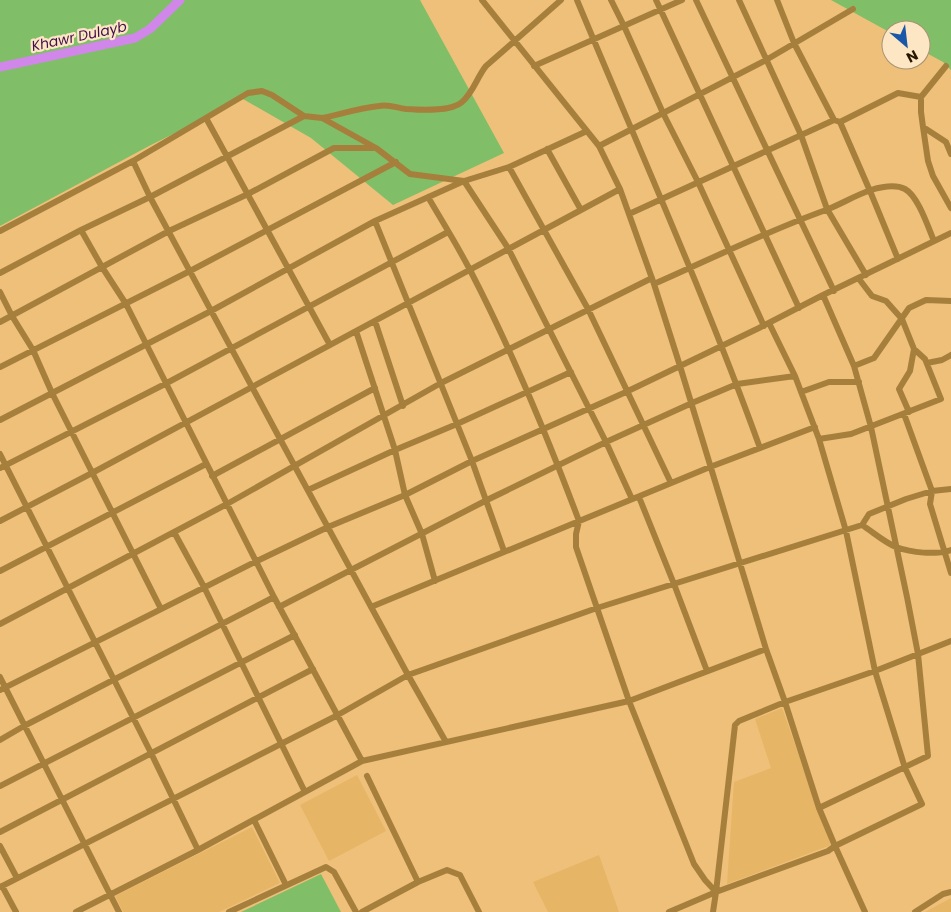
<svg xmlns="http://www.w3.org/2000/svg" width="951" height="912" font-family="Poppins,sans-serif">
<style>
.built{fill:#e7b566}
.grass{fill:#80bf67}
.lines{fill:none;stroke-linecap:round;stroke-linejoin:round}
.river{stroke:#d087e9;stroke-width:9}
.minor{stroke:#a77f3d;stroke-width:6}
.labels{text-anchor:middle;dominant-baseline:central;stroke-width:4.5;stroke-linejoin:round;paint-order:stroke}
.water-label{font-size:14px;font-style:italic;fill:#3f104c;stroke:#fde6c4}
</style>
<rect width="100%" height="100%" fill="#eec07a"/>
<path class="built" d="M 782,708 L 831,845 L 727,884 L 734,782 L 771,768 L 755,719 Z
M 357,775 L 386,831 L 329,861 L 300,805 Z
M 252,827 L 280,883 L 219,912 L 123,912 L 115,896 Z
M 599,855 L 619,912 L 548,912 L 533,882 Z
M 951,898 L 951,912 L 925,912 Z"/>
<path class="grass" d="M 0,0 L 420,0 L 504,153 L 393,205 L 311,138 L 243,99 L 149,146 L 0,226 Z
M 831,0 L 951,0 L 951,70 L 943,62 L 921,50 L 921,30 L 891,30 L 891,33 Z
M 321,874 L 341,912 L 241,912 Z"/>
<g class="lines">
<path class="river" d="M 0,67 L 135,38 L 150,29 L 180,0"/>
<path class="minor" d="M 482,0 L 599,146 L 620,189 L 654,284 L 680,366 L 766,649
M 577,0 C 639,149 705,296 760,448
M 611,0 L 624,26 L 663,113 L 698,182 L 764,326
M 656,0 L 799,308
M 696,0 L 834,291
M 739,0 L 801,135 L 827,209 L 866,275
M 777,0 L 794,43 L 834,120
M 534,66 L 682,0
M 921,97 L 921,112 L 923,127 L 946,142 L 951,154
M 206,118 L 330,345
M 322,118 C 341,114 360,108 379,106 C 390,104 396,108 406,109 C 421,110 451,112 462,102 C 473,93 477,77 486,66 L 561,0
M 840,122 L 870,191 L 898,259
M 923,127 L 928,161 L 933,176 L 951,208
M 599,146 L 766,60 L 853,9
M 547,149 L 581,210
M 133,161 L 150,197 L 280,439 L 408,675 L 446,742
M 509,167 L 588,309 L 671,483
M 428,197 C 442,221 457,245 470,270 C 512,351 547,435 579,521 L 576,534 L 576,547 L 629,701 L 694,864 L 705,880 L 716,892
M 629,214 L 834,120 L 840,122 L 898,93 L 921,97 L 946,66
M 375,221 L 472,461 L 504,551
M 81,230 L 102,267 L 126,304 L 274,597 L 362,761
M 0,231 L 133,161 L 248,93 L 262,91 L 272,95 L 304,116
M 0,273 L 81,230 L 150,197 L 304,116 L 322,118 L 376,148 L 410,174 L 464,181 L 508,248 L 606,442 L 632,499
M 654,284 C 711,259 767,231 826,210 C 841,204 856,195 871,190 C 881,187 895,184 905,189 C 918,196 928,227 934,241
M 0,292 L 12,316 L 33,350 L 52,393 L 161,609
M 375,321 L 403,406
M 0,322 L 169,231 L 248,194 L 334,148 L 373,148
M 769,323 L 795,376 L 819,439 L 846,531 L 875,671 L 905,768 L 922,804 L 835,846 L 865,912
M 356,331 L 395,450 L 405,495 L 422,534 L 435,581
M 927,363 L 942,360 L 951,355
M 854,366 L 874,358 L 909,308 L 926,300 L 951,301
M 0,367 L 190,271 L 396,162
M 801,392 L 829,382 L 859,382
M 909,412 L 899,389 L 910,371 L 914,349
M 904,414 L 932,491 L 930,504 L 951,573
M 0,420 L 211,311 L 375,221 L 464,181 L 509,167 L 587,131
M 819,439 L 851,434 L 941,399 L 925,359 L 914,349 L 902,319 L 886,301 L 872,296 L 859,279
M 0,454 L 151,753 L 198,850
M 0,468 L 165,384 L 448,232
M 212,476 L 375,388
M 308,490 L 395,450 L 457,424 L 571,372
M 639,497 L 674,584 L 707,671
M 0,521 L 92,473 L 620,189
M 862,525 L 869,514 L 906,499 L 932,491 L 951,489
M 174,532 L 204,587 L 305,792
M 0,571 L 206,464
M 279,607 L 487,500 L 606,442 L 692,403 L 737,384 L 795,376
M 371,607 L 710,467 L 815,427
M 0,624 L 227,504 L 441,383 L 652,278
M 0,677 L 119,912
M 0,690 L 257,561 L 328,527 L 405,495 L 472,461 L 626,392 L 759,328 L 823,295 L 951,233
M 0,740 L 24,726 L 274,597
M 367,776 L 418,882 L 447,870 L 460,875 L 479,912
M 0,786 L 295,635
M 819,808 L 928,756 L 918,654 L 907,597 L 871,427 L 854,366 L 823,295
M 254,820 L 286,885
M 0,832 L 313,669
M 0,846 L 17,878
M 2,886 L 16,912
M 0,887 L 336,716 L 408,675 L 597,608 L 862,525 C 873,532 884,542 896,547 C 912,553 935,555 951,550
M 76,912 L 198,850 L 362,761 L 629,701 L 766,649 L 785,702 L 875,671 L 951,641
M 229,912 L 326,867 L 334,872 L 356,912
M 362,912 L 418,882
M 669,912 L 716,892 L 828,851 L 835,846 L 819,808 L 785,702 L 739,721 L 735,725 L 716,892 L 713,912
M 915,912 L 943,894 L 951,892"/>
</g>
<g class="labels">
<g class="water-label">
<text transform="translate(79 36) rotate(-12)">Khawr Dulayb</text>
</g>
</g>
<g transform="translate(906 45) rotate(152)"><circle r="24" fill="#fde6c4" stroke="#a79376"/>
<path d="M0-4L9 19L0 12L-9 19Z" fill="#1a57a8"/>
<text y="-8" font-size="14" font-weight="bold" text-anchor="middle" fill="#271600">N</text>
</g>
</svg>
